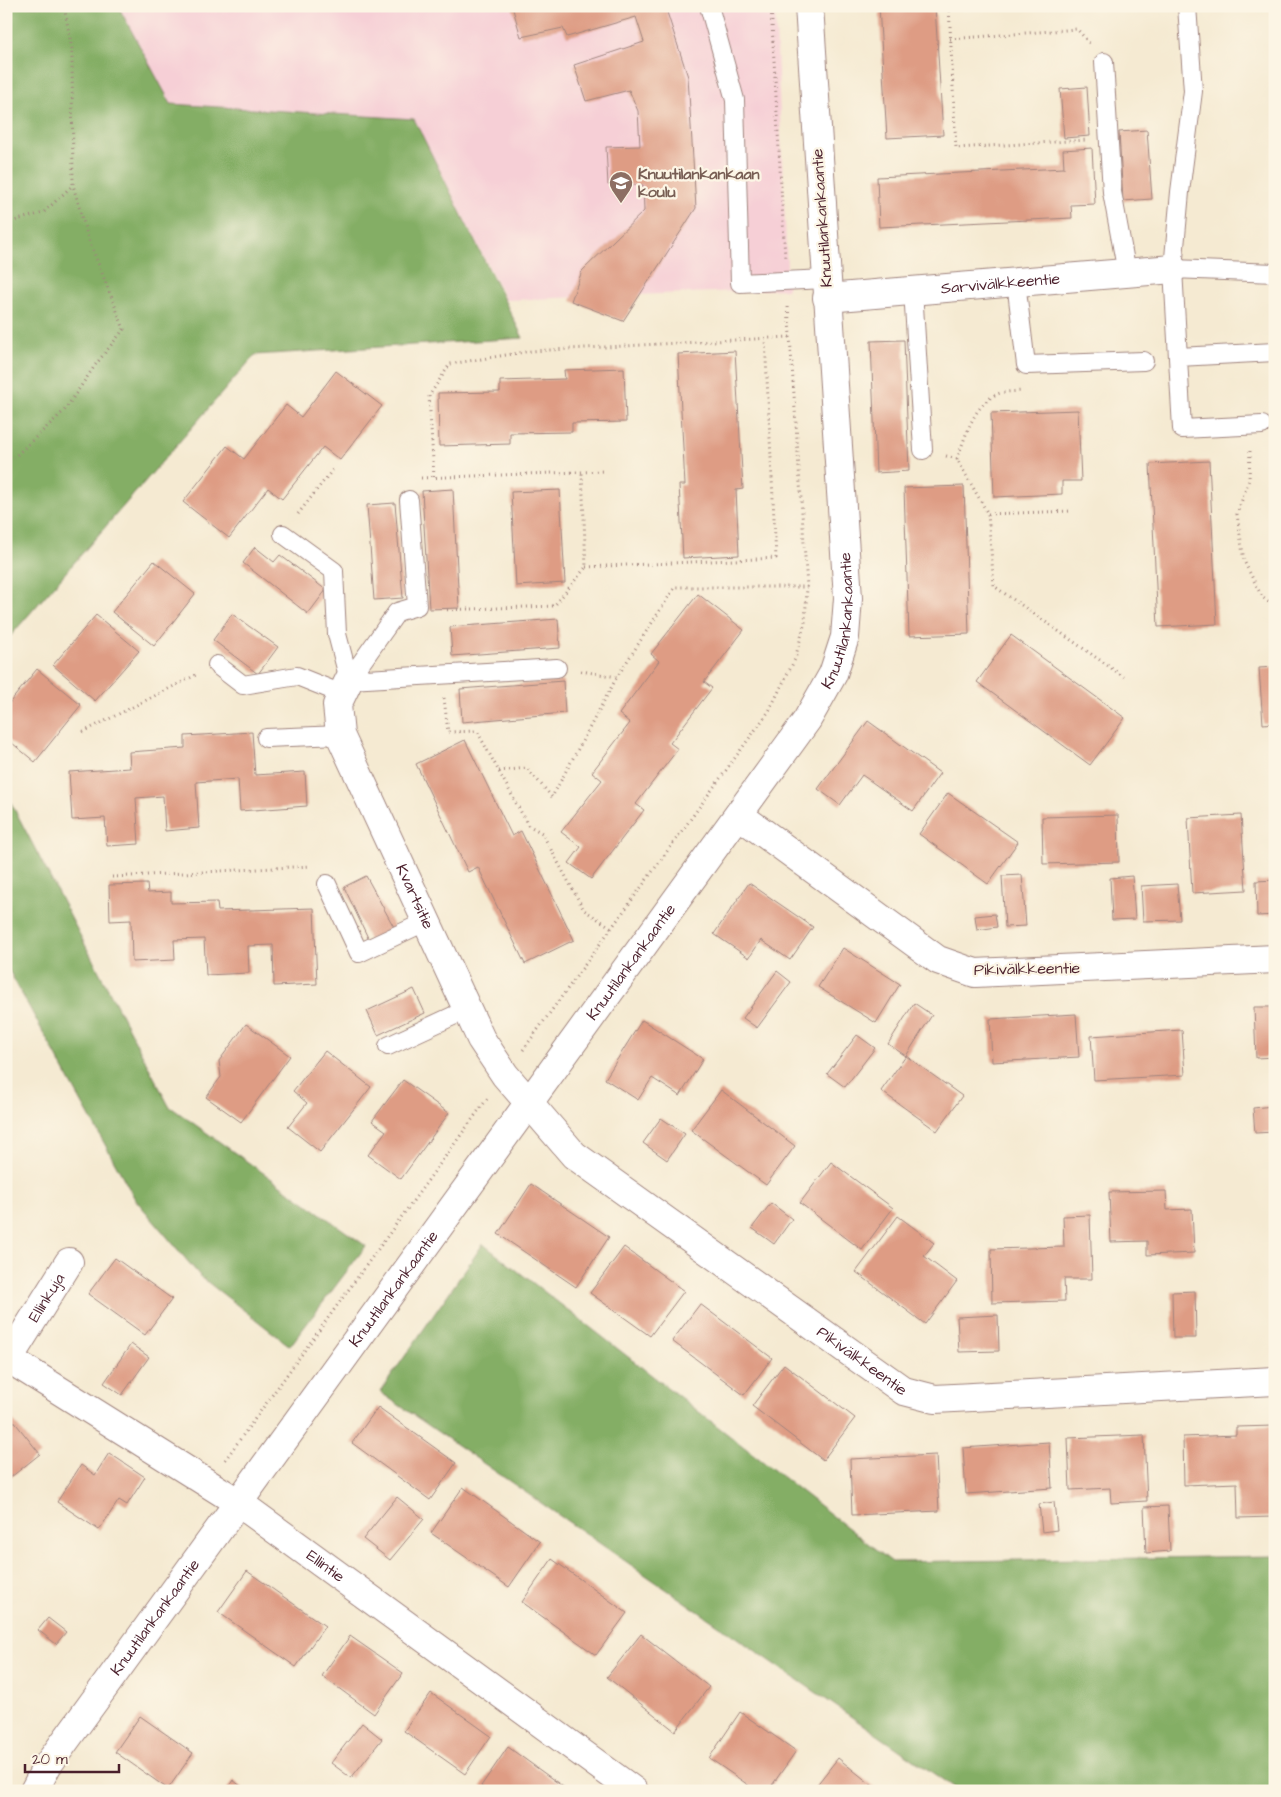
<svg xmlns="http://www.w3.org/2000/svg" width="1281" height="1797" font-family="'Architects Daughter',sans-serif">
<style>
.built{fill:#f6cfd6}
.forest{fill:#84ae65;stroke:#676648}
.building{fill:#de9c84}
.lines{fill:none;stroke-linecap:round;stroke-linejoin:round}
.service-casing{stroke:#a0847e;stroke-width:20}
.minor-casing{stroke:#a0847e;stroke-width:30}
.tertiary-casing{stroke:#a0847e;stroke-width:30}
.path{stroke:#a0847e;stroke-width:3;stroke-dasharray:1 4;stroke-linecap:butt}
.service{stroke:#fff;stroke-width:18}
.minor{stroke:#fff;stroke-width:28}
.tertiary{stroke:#fff;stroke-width:28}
.labels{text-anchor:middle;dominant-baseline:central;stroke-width:4.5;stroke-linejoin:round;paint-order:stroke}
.education-label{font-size:16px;font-weight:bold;fill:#785e54;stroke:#fcf5e5;text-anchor:start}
.street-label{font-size:16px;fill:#4a1f2b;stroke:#fcf5e5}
</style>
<rect width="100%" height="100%" fill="#fcf5e5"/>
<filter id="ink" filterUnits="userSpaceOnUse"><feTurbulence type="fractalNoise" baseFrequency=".02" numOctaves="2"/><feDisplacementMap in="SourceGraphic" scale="10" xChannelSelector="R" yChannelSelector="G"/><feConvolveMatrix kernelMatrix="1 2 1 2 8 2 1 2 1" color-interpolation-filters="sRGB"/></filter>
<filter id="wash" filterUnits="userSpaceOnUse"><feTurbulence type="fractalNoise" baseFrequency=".0096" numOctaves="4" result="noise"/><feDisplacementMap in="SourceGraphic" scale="20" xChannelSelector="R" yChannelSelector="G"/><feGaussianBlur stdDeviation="1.12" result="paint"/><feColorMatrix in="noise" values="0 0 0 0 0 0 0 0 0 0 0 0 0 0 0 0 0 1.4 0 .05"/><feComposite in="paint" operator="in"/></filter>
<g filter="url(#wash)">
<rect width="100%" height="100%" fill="#f5ead2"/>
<path class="built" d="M 118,6 L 775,6 L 788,289 L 506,300 L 414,119 L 171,104 Z"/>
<path class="forest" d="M 6,6 L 118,6 L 171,104 L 414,119 L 523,338 L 255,355 L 6,641 Z
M 6,793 L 169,1106 L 366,1246 L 290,1346 L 201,1277 L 135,1199 L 6,965 Z
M 483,1244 L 892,1562 L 1275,1556 L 1275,1791 L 959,1791 L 380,1392 Z"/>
<g id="blocks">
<path class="building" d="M 512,6 L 665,6 L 688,77 L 696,208 L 623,321 L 571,301 L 582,271 L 644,211 L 643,185 L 608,185 L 606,147 L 640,146 L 638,111 L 629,90 L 586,101 L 574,65 L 644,42 L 636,17 L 567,37 L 563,28 L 521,37 Z
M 879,6 L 935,6 L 943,135 L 887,138 Z
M 1087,87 L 1090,136 L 1064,138 L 1060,89 Z
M 1147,130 L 1152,199 L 1123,201 L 1119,132 Z
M 1092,148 L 1095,204 L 1071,205 L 1072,218 L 879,227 L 877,177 L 1064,168 L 1063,150 Z
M 904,340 L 909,471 L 876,473 L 871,341 Z
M 735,351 L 743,489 L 736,490 L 739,555 L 683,558 L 679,485 L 685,485 L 678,354 Z
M 624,368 L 626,422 L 572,423 L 572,432 L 510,433 L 510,444 L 439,446 L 438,393 L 500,392 L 500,381 L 565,379 L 564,370 Z
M 336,371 L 382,406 L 340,460 L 323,447 L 282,499 L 268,488 L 229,538 L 183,502 L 227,446 L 244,459 L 286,405 L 301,417 Z
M 1078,410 L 1081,481 L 1062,481 L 1062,494 L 994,497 L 991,413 Z
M 1209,461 L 1217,624 L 1158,627 L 1150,464 Z
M 964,486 L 969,634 L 909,636 L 904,488 Z
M 453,489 L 459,608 L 429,609 L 422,491 Z
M 560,490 L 565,583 L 516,586 L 511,492 Z
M 395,503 L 403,598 L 374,600 L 367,505 Z
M 255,547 L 274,562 L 280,555 L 326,590 L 308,614 L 243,563 Z
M 154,561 L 195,594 L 154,646 L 112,612 Z
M 698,594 L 744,630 L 704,682 L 712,688 L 670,743 L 678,749 L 636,804 L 644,810 L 591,879 L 569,863 L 581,847 L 561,832 L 602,780 L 592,772 L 630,723 L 619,714 L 659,661 L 651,654 Z
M 232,614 L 278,647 L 258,674 L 213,640 Z
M 96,615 L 139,651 L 95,701 L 53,665 Z
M 558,619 L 560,648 L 452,656 L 450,627 Z
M 1011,635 L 1125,718 L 1090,765 L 977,682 Z
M 1275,667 L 1275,723 L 1263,724 L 1259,668 Z
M 37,669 L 81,705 L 35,762 L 6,738 L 6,707 Z
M 563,681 L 565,713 L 462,722 L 460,689 Z
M 868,721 L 940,773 L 913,811 L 862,775 L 840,805 L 818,789 Z
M 252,732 L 255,775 L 305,772 L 307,806 L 240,811 L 238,779 L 196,782 L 199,828 L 165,831 L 163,796 L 136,798 L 139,844 L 107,846 L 105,818 L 72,820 L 69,772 L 130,768 L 129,752 L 185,748 L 185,736 Z
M 465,740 L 512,836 L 521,831 L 574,940 L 525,964 L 478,867 L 468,872 L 416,764 Z
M 948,793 L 1018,842 L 988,884 L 919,834 Z
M 1118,815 L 1119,862 L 1043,864 L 1042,817 Z
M 1241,815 L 1246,890 L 1192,893 L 1188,818 Z
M 1022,875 L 1026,926 L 1005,927 L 1002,876 Z
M 366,876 L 395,929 L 369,940 L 344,887 Z
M 1132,876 L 1135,919 L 1112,920 L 1110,878 Z
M 1275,880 L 1275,915 L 1257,916 L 1256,881 Z
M 749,883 L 813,927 L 790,960 L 761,940 L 749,958 L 714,934 Z
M 147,884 L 148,893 L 171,892 L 171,903 L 217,902 L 218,911 L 314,908 L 317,984 L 274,986 L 273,945 L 248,946 L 249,973 L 206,975 L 204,939 L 174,940 L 175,960 L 132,962 L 131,920 L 110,921 L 109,885 Z
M 1177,884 L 1180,920 L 1143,921 L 1141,886 Z
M 995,914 L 997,927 L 977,930 L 975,916 Z
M 843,948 L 900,984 L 876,1023 L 818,987 Z
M 777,971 L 791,982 L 757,1028 L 743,1018 Z
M 414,989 L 425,1013 L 378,1035 L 367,1011 Z
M 914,1003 L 932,1015 L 906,1056 L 888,1044 Z
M 1254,1007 L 1275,1007 L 1275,1057 L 1256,1058 Z
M 1076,1014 L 1079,1057 L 992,1062 L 990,1019 Z
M 642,1020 L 703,1059 L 680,1096 L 652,1078 L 638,1100 L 605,1079 Z
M 246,1024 L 290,1056 L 241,1122 L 206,1097 L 221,1077 L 219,1061 Z
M 1182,1030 L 1185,1075 L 1094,1080 L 1091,1036 Z
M 857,1035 L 875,1048 L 845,1087 L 827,1074 Z
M 325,1051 L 371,1087 L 320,1152 L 288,1127 L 307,1103 L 293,1091 Z
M 906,1056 L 962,1096 L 937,1131 L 881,1091 Z
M 403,1080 L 449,1113 L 401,1179 L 368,1155 L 386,1131 L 372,1121 Z
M 721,1090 L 795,1146 L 766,1185 L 691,1130 Z
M 1273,1106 L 1275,1132 L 1255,1133 L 1253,1108 Z
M 661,1118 L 685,1134 L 667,1160 L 643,1143 Z
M 831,1162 L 893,1208 L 862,1250 L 800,1203 Z
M 531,1184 L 609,1237 L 576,1287 L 498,1234 Z
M 1166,1191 L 1167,1210 L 1192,1209 L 1194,1253 L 1147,1255 L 1147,1241 L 1111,1242 L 1109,1192 Z
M 771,1203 L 792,1219 L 774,1244 L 752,1228 Z
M 1090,1215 L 1092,1279 L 1064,1279 L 1065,1301 L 992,1303 L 991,1249 L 1064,1247 L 1063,1216 Z
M 898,1216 L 934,1243 L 924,1256 L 957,1281 L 925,1324 L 856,1272 Z
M 624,1247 L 684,1291 L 650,1336 L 590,1293 Z
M 115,1258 L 172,1299 L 145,1335 L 88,1294 Z
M 1195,1291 L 1196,1338 L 1173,1338 L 1172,1292 Z
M 700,1304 L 772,1358 L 744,1395 L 672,1341 Z
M 998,1315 L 999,1351 L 959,1352 L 957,1317 Z
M 131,1344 L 149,1357 L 122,1395 L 104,1383 Z
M 784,1364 L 855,1418 L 823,1460 L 752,1406 Z
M 378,1407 L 456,1463 L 430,1500 L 352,1443 Z
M 9,1415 L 40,1454 L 6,1481 L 6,1418 Z
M 1275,1426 L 1275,1488 L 1270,1488 L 1272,1517 L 1238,1518 L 1237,1483 L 1184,1485 L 1183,1437 L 1236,1435 L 1236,1427 Z
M 1144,1435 L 1147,1501 L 1111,1503 L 1110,1488 L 1070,1490 L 1068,1438 Z
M 1049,1442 L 1052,1488 L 966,1494 L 963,1448 Z
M 109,1453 L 145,1477 L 127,1505 L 119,1500 L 99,1530 L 57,1502 L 81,1465 L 95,1475 Z
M 936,1455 L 939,1511 L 852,1515 L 850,1459 Z
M 463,1487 L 540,1542 L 509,1587 L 431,1533 Z
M 397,1497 L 424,1519 L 390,1560 L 363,1539 Z
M 1054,1502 L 1057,1530 L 1042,1532 L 1039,1504 Z
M 1168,1506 L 1170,1551 L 1146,1553 L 1144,1507 Z
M 552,1559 L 627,1613 L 596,1655 L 522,1602 Z
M 247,1571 L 325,1626 L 296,1667 L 218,1612 Z
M 48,1618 L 66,1632 L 56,1644 L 38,1630 Z
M 641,1634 L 709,1687 L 675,1731 L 607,1677 Z
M 350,1636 L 403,1673 L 374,1714 L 322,1676 Z
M 431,1693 L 491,1736 L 465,1774 L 404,1731 Z
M 740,1712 L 796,1751 L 768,1791 L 757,1791 L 709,1758 Z
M 140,1716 L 193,1753 L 168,1789 L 115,1752 Z
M 362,1723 L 382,1739 L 351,1778 L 331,1763 Z
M 508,1747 L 569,1791 L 488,1791 L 481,1786 Z
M 838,1758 L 879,1791 L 812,1791 Z
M 233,1780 L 247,1791 L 226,1791 Z"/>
</g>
</g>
<g filter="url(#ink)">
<use href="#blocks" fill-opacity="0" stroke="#a0847e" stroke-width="1"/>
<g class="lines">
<g class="service-casing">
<path id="service" d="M 709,6 L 735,100 L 740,283 L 826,279
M 1187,6 L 1193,91 L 1180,192 L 1173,269 L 1182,429 L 1262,425
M 1104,62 L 1112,192 L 1127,273
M 1173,269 L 1275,273
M 1016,282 L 1026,365 L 1144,361
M 913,290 L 923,450
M 1178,357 L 1275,352
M 283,534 L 334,571 L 337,634 L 349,680
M 217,665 L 243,685 L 297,676 L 342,694
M 349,680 L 397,612 L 417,606 L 409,500
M 349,680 L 557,668
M 266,738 L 340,735
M 327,884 L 359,953 L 427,921
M 388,1046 L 468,1009"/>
</g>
<g class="minor-casing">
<g id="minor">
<path id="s1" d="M 827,298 L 1173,269"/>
<path id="s2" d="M 349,680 L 337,705 L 340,735 L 481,1039 L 505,1075 L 574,1155 L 904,1391 L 935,1399 L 1275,1381"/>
<path d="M 739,815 L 938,960 L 975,973 L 1275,959"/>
<path id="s3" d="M 6,1357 L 239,1503 L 634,1791"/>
<path id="s4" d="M 9,1358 L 69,1262"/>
</g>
</g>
<g class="tertiary-casing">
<g id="tertiary">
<path id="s5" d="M 34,1791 L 47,1766 L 807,720 L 833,674 L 845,637 L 848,598 L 809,6"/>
</g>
</g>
<path class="path" d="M 771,6 L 785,258
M 949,6 L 956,148 L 1086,140
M 1213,10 L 1275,7
M 950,39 L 1077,29 L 1090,44
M 6,223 L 43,213 L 73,185
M 1250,451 L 1249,480 L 1237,514 L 1244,561 L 1262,597 L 1275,607
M 946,456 L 957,459 L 988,514 L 994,586 L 1124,677
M 957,459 C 966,436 972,408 995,395 C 1002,391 1014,392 1022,391
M 6,465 L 64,411 L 96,364 L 124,329 L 87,235 L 73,185 L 72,49 L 64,6
M 434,477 L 429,396 L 450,364 L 531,351 L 790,337
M 421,478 L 605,471
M 298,514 L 334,468
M 988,514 L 1072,511
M 586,567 L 776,558 L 765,339
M 442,610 L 554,606 L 586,567 L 582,472
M 581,671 L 617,677 L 675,587 L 807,587
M 444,698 L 448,732 L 477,731 L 528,825 L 542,833 L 584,910 L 612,928
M 83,732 L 196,675
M 499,771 L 527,768 L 552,797 L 617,677
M 112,877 L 310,866
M 523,1050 L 769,711 L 795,659 L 805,622 L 807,587 L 788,306
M 225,1460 L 487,1099"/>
<use href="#service" class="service"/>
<use href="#minor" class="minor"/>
<use href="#tertiary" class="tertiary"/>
</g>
</g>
<defs>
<g id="school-pin" transform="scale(1.25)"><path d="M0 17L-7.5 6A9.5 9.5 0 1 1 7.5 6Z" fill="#8d6e63" stroke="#fcf5e5"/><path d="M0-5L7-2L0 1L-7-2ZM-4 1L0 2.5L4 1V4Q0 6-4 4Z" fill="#fff"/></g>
</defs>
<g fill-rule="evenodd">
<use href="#school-pin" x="621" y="183"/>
</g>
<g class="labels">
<g class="education-label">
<text x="638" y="174">Knuutilankankaan<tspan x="638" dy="18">koulu</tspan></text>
</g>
<g class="street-label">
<text transform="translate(822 218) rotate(-94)">Knuutilankankaantie</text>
<text stroke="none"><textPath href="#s1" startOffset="174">Sarvivälkkeentie</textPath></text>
<text stroke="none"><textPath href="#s5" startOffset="1428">Knuutilankankaantie</textPath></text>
<text stroke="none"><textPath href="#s2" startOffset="236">Kvartsitie</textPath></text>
<text stroke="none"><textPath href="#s5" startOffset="1022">Knuutilankankaantie</textPath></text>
<text transform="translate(1027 969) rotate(-1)">Pikivälkkeentie</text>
<text stroke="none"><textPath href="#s5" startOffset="618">Knuutilankankaantie</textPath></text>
<text stroke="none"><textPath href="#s4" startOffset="71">Ellinkuja</textPath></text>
<text stroke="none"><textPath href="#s2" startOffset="896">Pikivälkkeentie</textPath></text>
<text stroke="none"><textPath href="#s3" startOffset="382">Ellintie</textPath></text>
<text stroke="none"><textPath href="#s5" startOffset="212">Knuutilankankaantie</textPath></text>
</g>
</g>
<rect width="1281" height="1797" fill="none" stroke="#fcf5e5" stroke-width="25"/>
<path d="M25 1764v8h94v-8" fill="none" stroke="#4a1f2b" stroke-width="2.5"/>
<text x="32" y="1764" font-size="15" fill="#4a1f2b" stroke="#fcf5e5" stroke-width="4" paint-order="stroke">20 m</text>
</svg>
